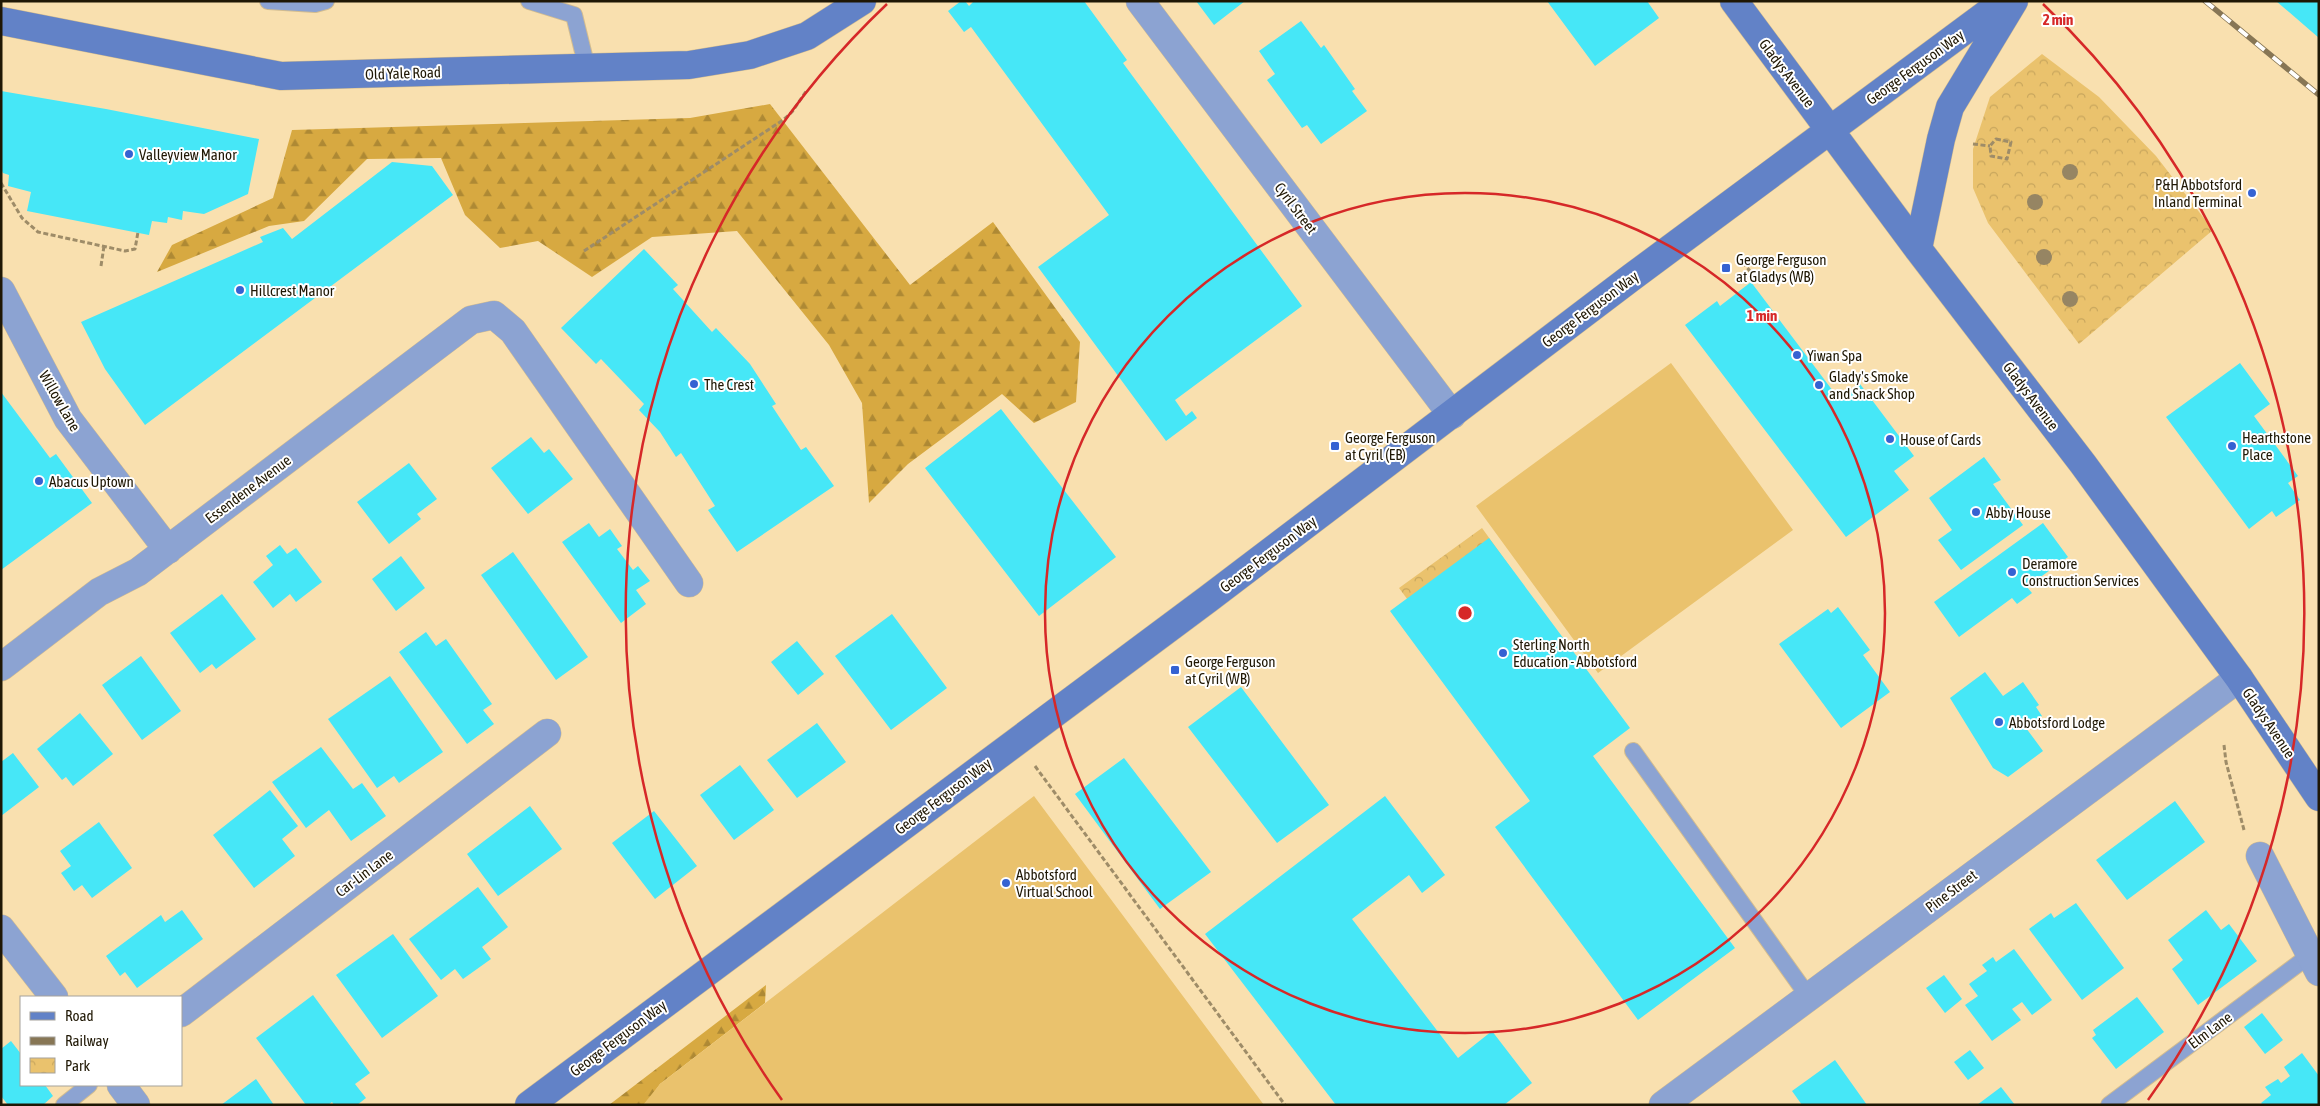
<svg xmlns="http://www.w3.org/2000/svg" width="2320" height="1106" font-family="'Asap Condensed',sans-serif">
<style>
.forest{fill:url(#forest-firs)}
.park{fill:url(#park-crowns)}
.garden{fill:#eac26d}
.building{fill:#46e7f7}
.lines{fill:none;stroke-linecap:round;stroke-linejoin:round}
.service-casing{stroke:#d2bc90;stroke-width:18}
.minor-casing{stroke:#d2bc90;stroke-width:29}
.tertiary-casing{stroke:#d2bc90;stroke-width:29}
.secondary-casing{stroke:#d2bc90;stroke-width:29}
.path{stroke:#9e8c68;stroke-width:3;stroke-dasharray:5 2.5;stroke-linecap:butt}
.service{stroke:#8ca3d2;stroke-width:16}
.minor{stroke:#8ca3d2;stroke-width:28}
.tertiary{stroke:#8ca3d2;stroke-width:28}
.secondary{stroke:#6282c7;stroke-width:28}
.rail-casing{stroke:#877655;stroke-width:5.5}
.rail{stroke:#fff;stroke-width:4;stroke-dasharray:11;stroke-linecap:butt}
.tree{fill:#968563}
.ring{fill:none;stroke:#d62828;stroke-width:2.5}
.poi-dot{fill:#3562d2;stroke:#fff;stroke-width:2}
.labels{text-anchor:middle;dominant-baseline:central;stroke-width:4;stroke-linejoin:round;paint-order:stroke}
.street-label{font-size:15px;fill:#1f1704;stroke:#fff}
.poi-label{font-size:15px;fill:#1f1704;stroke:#fff;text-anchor:start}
.centre{fill:#d62828;stroke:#fff;stroke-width:2.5}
.ring-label{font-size:15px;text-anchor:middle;font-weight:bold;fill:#d62828;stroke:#fff;stroke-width:4;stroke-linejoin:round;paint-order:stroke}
</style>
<defs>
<pattern id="forest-firs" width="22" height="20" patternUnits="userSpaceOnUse" patternTransform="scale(1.25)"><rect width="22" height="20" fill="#d7a941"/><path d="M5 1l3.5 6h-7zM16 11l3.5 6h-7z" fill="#ae8934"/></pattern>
<pattern id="park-crowns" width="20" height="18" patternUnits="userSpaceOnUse" patternTransform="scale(1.25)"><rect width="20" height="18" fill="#eac26d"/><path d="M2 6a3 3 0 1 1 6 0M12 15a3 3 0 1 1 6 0" fill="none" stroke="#c8a65d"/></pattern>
</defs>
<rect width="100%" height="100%" fill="#f9e0af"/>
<path class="forest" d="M 770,104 L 910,285 L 993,222 L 1080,342 L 1076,402 L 1034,423 L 1002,394 L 908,464 L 869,503 L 862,403 L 829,345 L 737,231 L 652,237 L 592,277 L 538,241 L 500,248 L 465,215 L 441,158 L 367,159 L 304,221 L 269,226 L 157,272 L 172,245 L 273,198 L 292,130 L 690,118 Z
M 766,985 L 765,1003 L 660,1084 L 645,1105 L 609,1105 Z"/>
<path class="park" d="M 2042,54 L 2099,97 L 2156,156 L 2213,230 L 2079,344 L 1988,223 L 1973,188 L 1973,149 L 1990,97 Z
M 1482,528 L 1513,571 L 1430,630 L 1399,588 Z"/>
<path class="garden" d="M 1671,363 L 1793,530 L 1598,673 L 1476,506 Z
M 1034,796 L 1264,1105 L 643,1105 L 660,1084 Z"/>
<path class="building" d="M 961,1 L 965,1 L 969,6 L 974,1 L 1084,1 L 1127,60 L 1123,63 L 1302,306 L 1175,400 L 1186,416 L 1192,411 L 1197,418 L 1166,441 L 1038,267 L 1109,215 L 971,27 L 964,32 L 948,11 Z
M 1196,1 L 1245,1 L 1214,25 Z
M 1547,1 L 1647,1 L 1659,18 L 1595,66 Z
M 2276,1 L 2319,1 L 2319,38 L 2289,12 Z
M 1301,21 L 1321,48 L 1324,45 L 1355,89 L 1352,91 L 1367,111 L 1321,144 L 1307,125 L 1302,128 L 1267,80 L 1275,74 L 1259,51 Z
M 1,91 L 106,109 L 259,139 L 248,194 L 204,214 L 183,211 L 182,220 L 168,217 L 167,223 L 152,221 L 149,235 L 27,211 L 31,192 L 8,186 L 9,175 L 3,173 L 1,169 Z
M 392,162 L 432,166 L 453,195 L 145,425 L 105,369 L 81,322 L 263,242 L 260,237 L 283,228 L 292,239 Z
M 644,249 L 678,285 L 673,289 L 712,332 L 716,328 L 750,364 L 776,404 L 772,406 L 801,450 L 806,447 L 834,486 L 737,552 L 708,510 L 715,506 L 681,453 L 676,457 L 660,432 L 639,410 L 644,404 L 601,359 L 596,364 L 561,328 Z
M 1751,282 L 1839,399 L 1860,384 L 1914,456 L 1894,471 L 1909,490 L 1846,537 L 1685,325 L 1717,301 L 1720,306 Z
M 2240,363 L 2270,404 L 2254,416 L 2298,476 L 2288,483 L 2300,500 L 2276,517 L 2272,511 L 2249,529 L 2166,417 Z
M 1,392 L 50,458 L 56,454 L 92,503 L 1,570 Z
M 1001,409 L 1116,557 L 1039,616 L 925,468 Z
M 531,437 L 544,453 L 549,449 L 573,479 L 528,514 L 491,468 Z
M 1984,457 L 2001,480 L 1993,484 L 2023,525 L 1961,570 L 1938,540 L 1952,530 L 1929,498 Z
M 409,463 L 437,499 L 417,514 L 421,519 L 389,544 L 357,502 Z
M 589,523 L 599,537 L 610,529 L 622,546 L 617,549 L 633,570 L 638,566 L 650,581 L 636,590 L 646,604 L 621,623 L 562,542 Z
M 2043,523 L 2068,557 L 2027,587 L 2032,593 L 2017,604 L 2012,598 L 1959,637 L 1934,602 Z
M 1489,538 L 1630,728 L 1593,756 L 1735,948 L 1638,1020 L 1495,827 L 1530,801 L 1390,611 Z
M 280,545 L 287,554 L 296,548 L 322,582 L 296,602 L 290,594 L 273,608 L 253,582 L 273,565 L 266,556 Z
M 513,552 L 588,657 L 556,680 L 481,575 Z
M 401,556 L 425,588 L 396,611 L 372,579 Z
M 222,594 L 256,639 L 216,669 L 212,664 L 200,673 L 170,633 Z
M 1838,607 L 1870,650 L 1863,655 L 1890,692 L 1841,728 L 1779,644 L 1828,609 L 1831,613 Z
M 892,614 L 947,688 L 891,730 L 835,656 Z
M 426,632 L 436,646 L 446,639 L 492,704 L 483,710 L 494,724 L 467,744 L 399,652 Z
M 797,641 L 824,674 L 798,695 L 771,662 Z
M 141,656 L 181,711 L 142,740 L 102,685 Z
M 1985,672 L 2003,696 L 2023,682 L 2039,705 L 2036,707 L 2042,716 L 2026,728 L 2043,751 L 2008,777 L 1993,768 L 1950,698 Z
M 390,676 L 443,752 L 399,783 L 394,776 L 377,788 L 328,719 Z
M 1241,687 L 1329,805 L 1277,843 L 1188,727 Z
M 80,713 L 113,754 L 73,786 L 66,777 L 62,780 L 37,749 Z
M 817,723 L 846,762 L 797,798 L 767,760 Z
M 321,747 L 353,789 L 362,783 L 386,816 L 351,841 L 329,810 L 306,828 L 272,782 Z
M 13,753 L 39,787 L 1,816 L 1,762 Z
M 1124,758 L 1211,872 L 1160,909 L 1075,794 Z
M 740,765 L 774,810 L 734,840 L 700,795 Z
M 270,790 L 298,826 L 282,839 L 295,856 L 254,888 L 213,835 Z
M 1385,796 L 1445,875 L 1422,893 L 1409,875 L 1352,919 L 1458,1058 L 1492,1031 L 1532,1083 L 1504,1105 L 1336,1105 L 1205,934 Z
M 2175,801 L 2205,842 L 2127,900 L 2096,860 Z
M 530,806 L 562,849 L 498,896 L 467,854 Z
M 654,811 L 697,866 L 655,899 L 612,843 Z
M 99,822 L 132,868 L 92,898 L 82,885 L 74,891 L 61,873 L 71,866 L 60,851 Z
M 478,887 L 508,927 L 482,947 L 491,959 L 463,979 L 455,969 L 441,980 L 409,939 Z
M 2076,903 L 2124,968 L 2082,1000 L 2029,929 L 2051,913 L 2054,918 Z
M 182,910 L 203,939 L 137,988 L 125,972 L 120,976 L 106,956 L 161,915 L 165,922 Z
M 2206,910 L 2221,930 L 2229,924 L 2257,961 L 2198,1005 L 2172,969 L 2183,960 L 2168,940 Z
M 393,934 L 438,996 L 382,1038 L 336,975 Z
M 2014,949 L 2052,1000 L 2032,1015 L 2022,1002 L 2012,1009 L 2021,1020 L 1992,1041 L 1965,1005 L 1978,996 L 1969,984 L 1987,971 L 1982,965 L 1993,957 L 1996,962 Z
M 1944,975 L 1962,999 L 1945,1013 L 1926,988 Z
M 313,995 L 370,1073 L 355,1084 L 366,1098 L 357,1105 L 334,1105 L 332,1102 L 328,1105 L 306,1105 L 256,1038 Z
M 2137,997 L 2164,1032 L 2116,1069 L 2092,1038 L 2096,1035 L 2093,1030 Z
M 2262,1013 L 2283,1040 L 2265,1054 L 2244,1027 Z
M 11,1041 L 21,1054 L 21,1085 L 45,1085 L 53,1096 L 43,1105 L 8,1105 L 1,1096 L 1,1049 Z
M 1970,1050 L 1984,1068 L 1968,1080 L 1954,1062 Z
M 2302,1053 L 2319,1076 L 2319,1105 L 2263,1105 L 2261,1103 L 2271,1095 L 2265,1087 L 2278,1079 L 2281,1083 L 2290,1076 L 2284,1067 Z
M 1835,1060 L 1867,1105 L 1802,1105 L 1792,1091 Z
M 256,1079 L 274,1105 L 221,1105 Z
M 2001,1087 L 2015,1105 L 1977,1105 Z"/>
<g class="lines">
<g class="service-casing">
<path id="service" d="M 268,1 L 315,4 L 326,1
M 529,1 L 574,15 L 587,68
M 1633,751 L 1808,996
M 64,1105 L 89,1085
M 2109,1105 L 2310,955"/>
</g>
<g class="minor-casing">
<path id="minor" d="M 1140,1 L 1452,415
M 1,291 L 68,419 L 168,550
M 1,667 L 99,592 L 138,572 L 471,320 L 494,315 L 513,331 L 689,583
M 2260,856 L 2319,972
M 1,929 L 54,997
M 181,1013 L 547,733
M 121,1085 L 136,1105"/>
</g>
<g class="tertiary-casing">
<path id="tertiary" d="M 1663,1105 L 2239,678"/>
</g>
<g class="secondary-casing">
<path id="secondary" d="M 1734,1 L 1918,249 L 2083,464 L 2239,678 L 2319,797
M 1,21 L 281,76 L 689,65 L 750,55 L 807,36 L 862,1
M 1918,249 L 1941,139 L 1950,107 L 2014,1
M 529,1105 L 1208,599 L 1632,277 L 2004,1"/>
</g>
<path class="path" d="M 1996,139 L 2011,142 L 2007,159 L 1991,156 L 1990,146 Z
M 1973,144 L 1990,146
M 1,183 L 22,218 L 38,232 L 125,251 L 135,249 L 138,232
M 584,251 L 783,120 L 792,112 L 807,90
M 1743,262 L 1752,274
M 101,266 L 104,246
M 2224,745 L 2226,762 L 2244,830
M 1035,766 L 1285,1105"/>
<use href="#service" class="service"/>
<use href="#minor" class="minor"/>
<use href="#tertiary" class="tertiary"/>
<use href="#secondary" class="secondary"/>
<g class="rail-casing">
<path id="rail" d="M 2205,1 L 2319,95"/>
</g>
<use href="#rail" class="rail"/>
</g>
<g class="tree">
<circle cx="2070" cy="172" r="8"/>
<circle cx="2035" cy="202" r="8"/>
<circle cx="2044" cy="257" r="8"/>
<circle cx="2070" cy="299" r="8"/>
</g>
<g class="ring">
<circle cx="1465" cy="613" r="420"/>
<path d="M782 1100A839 839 0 0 1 887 4M2043 4A839 839 0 0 1 2148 1100"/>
</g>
<g class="poi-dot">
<circle cx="129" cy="154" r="5"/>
<circle cx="2252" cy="193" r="5"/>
<rect x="1721" y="263" width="10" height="10" rx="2.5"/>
<circle cx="240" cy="290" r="5"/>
<circle cx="1797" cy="355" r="5"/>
<circle cx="694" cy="384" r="5"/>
<circle cx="1819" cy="385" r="5"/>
<circle cx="1890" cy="439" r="5"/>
<rect x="1330" y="441" width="10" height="10" rx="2.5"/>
<circle cx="2232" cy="446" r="5"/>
<circle cx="39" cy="481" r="5"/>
<circle cx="1976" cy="512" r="5"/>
<circle cx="2012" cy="572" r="5"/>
<circle cx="1503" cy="653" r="5"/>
<rect x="1170" y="665" width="10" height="10" rx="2.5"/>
<circle cx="1999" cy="722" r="5"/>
<circle cx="1006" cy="883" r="5"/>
</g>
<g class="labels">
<g class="street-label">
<text transform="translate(1915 67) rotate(-36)">George Ferguson Way</text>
<text transform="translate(403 73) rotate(-2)">Old Yale Road</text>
<text transform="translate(1787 73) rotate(53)">Gladys Avenue</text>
<text transform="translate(1296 208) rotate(53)">Cyril Street</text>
<text transform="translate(1590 309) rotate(-37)">George Ferguson Way</text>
<text transform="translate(2031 396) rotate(53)">Gladys Avenue</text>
<text transform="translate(60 401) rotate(60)">Willow Lane</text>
<text transform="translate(248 489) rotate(-37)">Essendene Avenue</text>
<text transform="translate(1268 554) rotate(-37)">George Ferguson Way</text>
<text transform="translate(2269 723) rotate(56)">Gladys Avenue</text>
<text transform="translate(943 796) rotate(-37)">George Ferguson Way</text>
<text transform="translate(364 873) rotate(-37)">Car-Lin Lane</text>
<text transform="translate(1951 891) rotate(-37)">Pine Street</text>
<text transform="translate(2210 1030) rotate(-37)">Elm Lane</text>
<text transform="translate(618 1038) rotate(-37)">George Ferguson Way</text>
</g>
<g class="poi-label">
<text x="139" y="154">Valleyview Manor</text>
<text x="2242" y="184" text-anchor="end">P&amp;H Abbotsford<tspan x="2242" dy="17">Inland Terminal</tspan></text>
<text x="1736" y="259">George Ferguson<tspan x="1736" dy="17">at Gladys (WB)</tspan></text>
<text x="250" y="290">Hillcrest Manor</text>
<text x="1807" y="355">Yiwan Spa</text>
<text x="1829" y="376">Glady's Smoke<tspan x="1829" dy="17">and Snack Shop</tspan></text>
<text x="704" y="384">The Crest</text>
<text x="1345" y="437">George Ferguson<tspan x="1345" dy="17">at Cyril (EB)</tspan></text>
<text x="2242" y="437">Hearthstone<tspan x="2242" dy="17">Place</tspan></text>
<text x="1900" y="439">House of Cards</text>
<text x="49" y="481">Abacus Uptown</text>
<text x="1986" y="512">Abby House</text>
<text x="2022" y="563">Deramore<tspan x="2022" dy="17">Construction Services</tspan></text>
<text x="1513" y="644">Sterling North<tspan x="1513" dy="17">Education - Abbotsford</tspan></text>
<text x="1185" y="661">George Ferguson<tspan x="1185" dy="17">at Cyril (WB)</tspan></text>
<text x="2009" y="722">Abbotsford Lodge</text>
<text x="1016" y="874">Abbotsford<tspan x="1016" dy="17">Virtual School</tspan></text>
</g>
</g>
<circle cx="1465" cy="613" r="8" class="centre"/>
<g class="ring-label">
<text x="2058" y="25">2 min</text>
<text x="1762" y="321">1 min</text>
</g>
<rect width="2320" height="1106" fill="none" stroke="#1f1704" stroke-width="5"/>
<rect x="20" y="996" width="162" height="90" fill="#ffffff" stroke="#a5a29b"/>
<rect x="30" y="1012" width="25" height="8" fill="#6282c7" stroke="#a5a29b"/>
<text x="65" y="1021" font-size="15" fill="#1f1704">Road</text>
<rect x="30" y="1037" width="25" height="8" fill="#877655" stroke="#a5a29b"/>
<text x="65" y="1046" font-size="15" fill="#1f1704">Railway</text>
<rect x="30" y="1058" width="25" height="15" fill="url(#park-crowns)" stroke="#a5a29b"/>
<text x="65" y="1071" font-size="15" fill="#1f1704">Park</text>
</svg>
